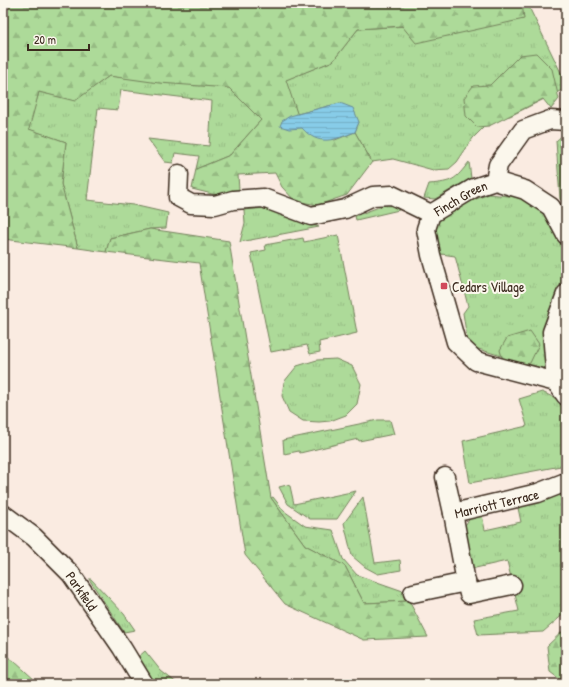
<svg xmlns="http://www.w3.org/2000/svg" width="569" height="687" font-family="'Patrick Hand',sans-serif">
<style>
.grass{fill:url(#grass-tufts);stroke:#74825c}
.forest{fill:url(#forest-firs);stroke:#74825c}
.water{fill:url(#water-rules);stroke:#698b97}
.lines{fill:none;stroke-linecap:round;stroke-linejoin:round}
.street-casing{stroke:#3b2a1e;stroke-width:21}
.street{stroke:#fbf7ec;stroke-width:18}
.poi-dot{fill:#d1495b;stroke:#fbf7ec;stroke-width:1.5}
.labels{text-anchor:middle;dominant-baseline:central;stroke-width:4;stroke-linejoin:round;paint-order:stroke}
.street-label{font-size:14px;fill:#3b2a1e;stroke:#fbf7ec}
.poi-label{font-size:14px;fill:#3b2a1e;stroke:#fbf7ec;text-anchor:start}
</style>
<defs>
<pattern id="grass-tufts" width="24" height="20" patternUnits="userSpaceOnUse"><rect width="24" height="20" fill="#adda99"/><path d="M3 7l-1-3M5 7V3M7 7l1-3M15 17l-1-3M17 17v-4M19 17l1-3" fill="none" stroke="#96bb83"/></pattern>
<pattern id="forest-firs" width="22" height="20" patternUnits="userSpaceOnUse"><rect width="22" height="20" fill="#adda99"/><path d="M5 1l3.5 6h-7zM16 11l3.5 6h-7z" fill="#96bb83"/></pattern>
<pattern id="water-rules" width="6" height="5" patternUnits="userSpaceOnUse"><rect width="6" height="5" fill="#87cce8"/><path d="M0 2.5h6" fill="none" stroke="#75afc7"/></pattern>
</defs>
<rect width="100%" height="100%" fill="#faebe1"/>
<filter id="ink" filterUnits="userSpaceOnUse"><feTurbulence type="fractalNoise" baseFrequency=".025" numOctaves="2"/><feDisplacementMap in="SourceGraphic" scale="8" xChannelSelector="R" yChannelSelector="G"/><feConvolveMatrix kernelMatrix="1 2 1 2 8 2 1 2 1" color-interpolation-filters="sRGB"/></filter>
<g filter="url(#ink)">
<path class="grass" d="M 522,3 L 527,3 L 566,83 L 566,88 L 510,116 L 501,117 L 485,126 L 473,138 L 457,162 L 449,169 L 433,170 L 393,159 L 372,162 L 355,132 L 359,122 L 340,103 L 297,114 L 285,80 L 333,61 L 358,29 L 523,19 Z
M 109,76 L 229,88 L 261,120 L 230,155 L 196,169 L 199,156 L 175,153 L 173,163 L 165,162 L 148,139 L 209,146 L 212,101 L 121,90 L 118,110 L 98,108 L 87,200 L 133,205 L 168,213 L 166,228 L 150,229 L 110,238 L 106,252 L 78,248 L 61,184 L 66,142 L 28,129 L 39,92 L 75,100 Z
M 566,132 L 566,204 L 560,199 L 556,141 Z
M 469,162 L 471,178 L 435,199 L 424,198 L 429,184 C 453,182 455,180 469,162 Z
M 489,194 L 518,197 L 544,211 L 564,249 L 563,277 L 545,330 L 548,370 L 475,348 L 467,339 L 463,313 L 468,306 L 455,256 L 441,254 L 433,236 L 440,216 L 458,206 Z
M 387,204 L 397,207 L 399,210 L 356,220 L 355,216 Z
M 265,208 L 319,227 L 240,242 L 245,223 L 244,210 Z
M 338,235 L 357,333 L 319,342 L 320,352 L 310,354 L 307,345 L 271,352 L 251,253 L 266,250 L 265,245 L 303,238 L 304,242 Z
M 566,312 L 566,376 C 556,352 560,336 566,312 Z
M 336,359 L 352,366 L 361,384 L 357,404 L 346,415 L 330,421 L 319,422 L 303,421 L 289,412 L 282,396 L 284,382 L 297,366 L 317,360 Z
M 542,392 L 559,400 L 566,413 L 566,465 L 470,483 L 463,441 L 527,426 L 519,399 Z
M 378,420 L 390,420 L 394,434 L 359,441 L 358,439 L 300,453 L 299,451 L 284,454 L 283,440 Z
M 287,485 L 290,486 L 294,504 L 356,491 L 337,519 L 310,519 L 288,504 L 279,487 Z
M 566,491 L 566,612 L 543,632 L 478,635 L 474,619 L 519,611 L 507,561 L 471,569 L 466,540 L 465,525 L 472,516 L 482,515 L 485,530 L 521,522 L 518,508 Z
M 273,497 L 284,511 L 305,526 L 333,530 L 343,559 L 357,575 L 403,591 L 409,601 L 364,603 L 345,566 L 305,545 L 271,498 Z
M 363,497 L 375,563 L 400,560 L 401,570 L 378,574 L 365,567 L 352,556 L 344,523 Z
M 89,579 L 91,579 L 124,614 L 135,630 L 124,632 Z
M 145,651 L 161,671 L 178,684 L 157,684 L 136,659 Z"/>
<path class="forest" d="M 3,3 L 522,3 L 524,19 L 416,43 L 402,26 L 358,29 L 333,61 L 286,80 L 302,128 L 335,140 L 355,132 L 372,162 L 347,195 L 318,205 L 295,201 L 282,187 L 275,173 L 238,175 L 239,190 L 216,195 L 192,189 L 196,169 L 230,155 L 261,120 L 229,88 L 159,83 L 109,76 L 75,101 L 39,92 L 29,129 L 66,142 L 61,184 L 78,248 L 3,239 Z
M 536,53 L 552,69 L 559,99 L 551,109 L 543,99 L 489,126 L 477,127 L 466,116 L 464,98 L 473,86 L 490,85 L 520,55 Z
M 150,229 L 229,241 L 271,498 L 305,545 L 345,566 L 364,603 L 409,601 L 428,637 L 364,640 L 285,604 L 245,555 L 199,263 L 106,252 L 110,238 Z
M 530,331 L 539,344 L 530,363 L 518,366 L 503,361 L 500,350 L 507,338 Z
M 566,628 L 566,684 L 550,672 L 547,646 Z
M 3,654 L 14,661 L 36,681 L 36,684 L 3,684 Z"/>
<path class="water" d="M 340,103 L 353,108 L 359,122 L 355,132 C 334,140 319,147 302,128 L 289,129 L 280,126 L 282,121 L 290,116 Z"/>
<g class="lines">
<g class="street-casing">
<g id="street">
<path d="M 179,174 L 178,197 L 191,204 L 215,205 L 233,200 L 263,198 L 311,216 L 345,209 L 373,196 L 392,195 L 431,214"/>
<path d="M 495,181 L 498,165 L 523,130 L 550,120 L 566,121"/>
<path d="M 566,294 L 552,332 L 556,382 L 566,396"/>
<path id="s1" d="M 556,382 L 476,361 L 456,342 L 431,255 L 426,229 L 431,214 L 474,188 L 495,181 L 525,190 L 551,207 L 566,235"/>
<path d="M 445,477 L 453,513"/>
<path id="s2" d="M 3,514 L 34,537 L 71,574 L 122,648 L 144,684"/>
<path d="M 466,582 L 469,594 L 512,585"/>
<path id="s3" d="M 413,593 L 466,582 L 453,513 L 538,493 L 566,482"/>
</g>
</g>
<use href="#street" class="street"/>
</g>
</g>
<rect class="poi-dot" x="440" y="282" width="8" height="8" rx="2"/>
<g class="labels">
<g class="street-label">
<text stroke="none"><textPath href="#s1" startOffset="277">Finch Green</textPath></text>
<text stroke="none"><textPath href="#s3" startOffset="169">Marriott Terrace</textPath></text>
<text stroke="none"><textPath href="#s2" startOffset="111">Parkfield</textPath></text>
</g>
<g class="poi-label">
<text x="452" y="286">Cedars Village</text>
</g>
</g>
<rect width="569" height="687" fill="none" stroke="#fbf7ec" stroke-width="16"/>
<rect x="8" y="8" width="553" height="671" fill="none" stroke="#3b2a1e" stroke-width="1.5" filter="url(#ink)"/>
<path d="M28 44v6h61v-6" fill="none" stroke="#3b2a1e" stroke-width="2"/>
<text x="34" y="44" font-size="12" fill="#3b2a1e" stroke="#fbf7ec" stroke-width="3" paint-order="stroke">20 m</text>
</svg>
